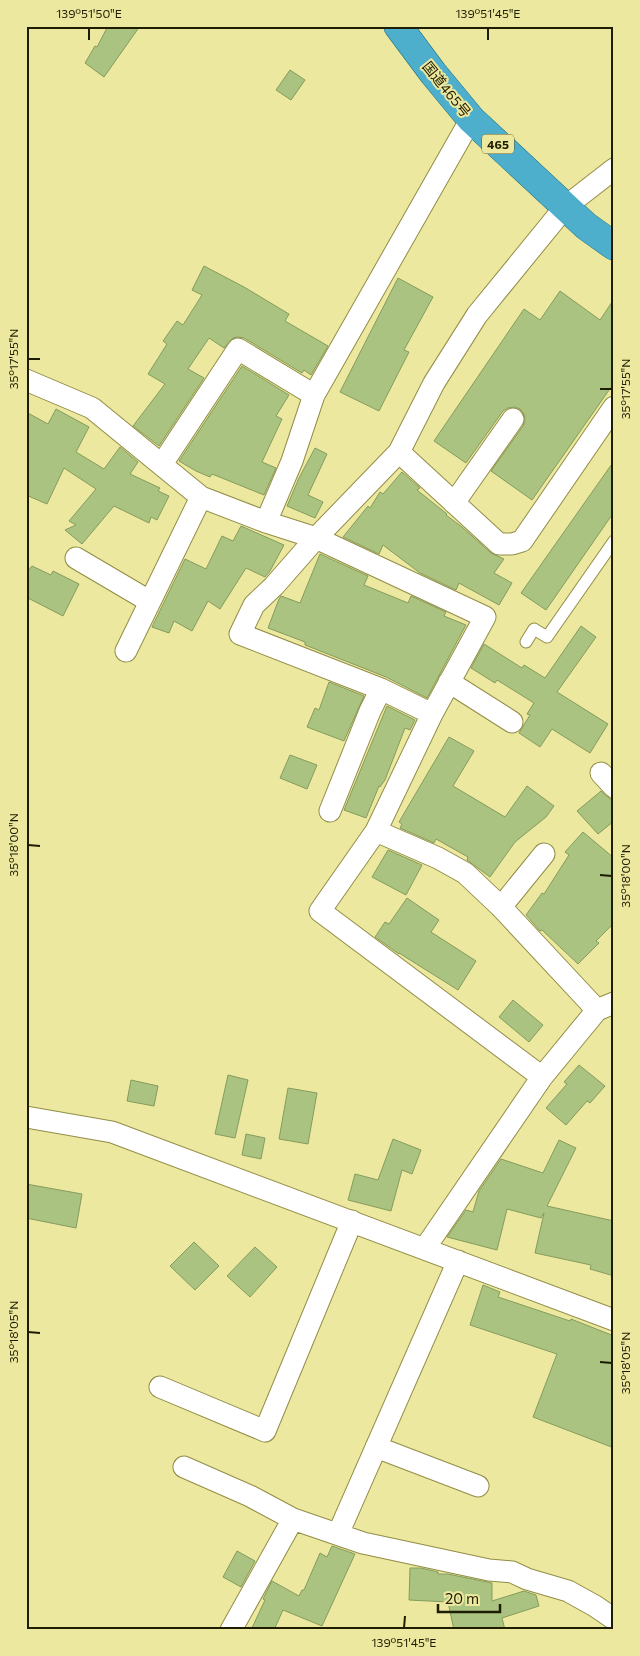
<svg xmlns="http://www.w3.org/2000/svg" width="640" height="1656" font-family="Commissioner,'Noto Sans JP',sans-serif">
<style>
.building{fill:#aac381;stroke:#859c5c}
.lines{fill:none;stroke-linecap:round;stroke-linejoin:round}
.service-casing{stroke:#928d46;stroke-width:13}
.minor-casing{stroke:#928d46;stroke-width:23}
.trunk-casing{stroke:#216f7d;stroke-width:29}
.service{stroke:#fff;stroke-width:11}
.minor{stroke:#fff;stroke-width:21}
.trunk{stroke:#4eafcc;stroke-width:28}
.ticks{fill:none;stroke:#1f1d01;stroke-width:2}
.labels{text-anchor:middle;dominant-baseline:central;stroke-width:4;stroke-linejoin:round;paint-order:stroke}
.shield{fill:#ede89f;stroke:#5d5a30;stroke-width:1}
.shield-label{font-size:12px;font-weight:bold;fill:#1f1d01}
.street-label{font-size:14px;fill:#1f1d01;stroke:#ede89f}
.neatline{fill:none;stroke:#1f1d01;stroke-width:2}
.ticks-label{font-size:12px;text-anchor:middle;fill:#1f1d01}
</style>
<rect width="100%" height="100%" fill="#ede89f"/>
<path class="building" d="M 108,26 L 140,26 L 104,77 L 85,63 L 95,46 L 97,47 Z
M 290,70 L 305,80 L 291,100 L 276,90 Z
M 204,266 L 244,287 L 289,314 L 285,321 L 328,346 L 311,375 L 304,370 L 302,373 L 244,338 L 238,337 L 233,338 L 224,348 L 209,338 L 188,369 L 204,378 L 159,446 L 133,426 L 165,384 L 148,374 L 167,344 L 163,341 L 177,321 L 183,325 L 202,295 L 192,290 Z
M 398,278 L 433,297 L 404,350 L 409,352 L 379,411 L 340,392 Z
M 560,291 L 600,320 L 614,299 L 614,383 L 532,500 L 491,471 L 523,426 L 525,421 L 524,414 L 520,409 L 515,407 L 508,408 L 503,411 L 466,463 L 434,441 L 524,309 L 540,320 Z
M 242,366 L 289,395 L 276,416 L 282,419 L 262,462 L 276,468 L 264,495 L 212,474 L 210,477 L 196,471 L 179,461 Z
M 56,409 L 89,427 L 76,452 L 104,469 L 120,447 L 138,462 L 130,474 L 160,488 L 158,491 L 169,496 L 157,520 L 151,517 L 149,523 L 114,506 L 82,544 L 65,530 L 76,525 L 69,521 L 96,489 L 64,468 L 47,504 L 26,495 L 26,412 L 48,424 Z
M 315,448 L 327,454 L 308,495 L 323,502 L 315,518 L 287,506 L 299,478 Z
M 614,461 L 614,512 L 546,610 L 521,593 Z
M 402,472 L 420,488 L 417,490 L 447,514 L 446,515 L 462,527 L 491,553 L 504,559 L 494,573 L 512,583 L 499,605 L 459,583 L 456,590 L 420,573 L 383,545 L 379,554 L 343,537 L 368,506 L 370,508 L 380,492 L 383,494 Z
M 241,526 L 284,545 L 270,571 L 265,577 L 246,568 L 220,609 L 208,601 L 192,631 L 174,621 L 169,633 L 152,627 L 185,559 L 206,569 L 222,536 L 233,541 Z
M 320,554 L 368,576 L 364,585 L 408,603 L 411,596 L 446,612 L 444,616 L 466,625 L 427,698 L 386,677 L 305,645 L 305,642 L 268,628 L 279,599 L 281,596 L 300,603 Z
M 32,566 L 51,575 L 53,571 L 79,584 L 63,616 L 26,597 L 26,573 Z
M 581,626 L 596,637 L 557,692 L 608,724 L 590,753 L 552,729 L 540,747 L 519,733 L 530,715 L 527,714 L 534,703 L 497,680 L 495,683 L 471,668 L 484,644 L 522,668 L 524,665 L 545,678 Z
M 329,682 L 364,696 L 344,741 L 307,727 L 315,708 L 319,710 Z
M 387,706 L 415,720 L 410,730 L 405,728 L 385,780 L 380,787 L 379,786 L 366,818 L 344,810 Z
M 449,737 L 474,751 L 453,786 L 505,817 L 527,786 L 554,806 L 546,817 L 515,842 L 490,877 L 467,860 L 468,857 L 436,839 L 434,843 L 400,828 L 402,824 L 399,822 Z
M 290,755 L 317,765 L 307,789 L 280,778 Z
M 601,791 L 610,799 L 614,799 L 614,821 L 598,834 L 577,811 Z
M 583,832 L 614,858 L 614,923 L 596,941 L 599,943 L 578,964 L 542,930 L 540,931 L 526,915 L 542,893 L 544,894 L 569,855 L 565,852 Z
M 388,850 L 422,865 L 406,895 L 372,877 Z
M 407,898 L 439,920 L 431,932 L 476,961 L 458,990 L 399,953 L 399,954 L 375,937 L 385,922 L 389,924 Z
M 513,1000 L 543,1025 L 529,1042 L 499,1017 Z
M 579,1065 L 605,1086 L 590,1103 L 587,1101 L 566,1125 L 546,1108 L 567,1084 L 564,1082 Z
M 228,1075 L 248,1080 L 235,1138 L 215,1134 Z
M 131,1080 L 158,1086 L 154,1106 L 127,1101 Z
M 288,1088 L 317,1093 L 308,1144 L 279,1139 Z
M 246,1134 L 265,1138 L 261,1159 L 242,1155 Z
M 393,1139 L 421,1150 L 412,1174 L 402,1170 L 391,1211 L 348,1200 L 355,1174 L 378,1180 Z
M 559,1140 L 576,1148 L 547,1206 L 614,1221 L 614,1276 L 590,1269 L 591,1265 L 535,1253 L 544,1213 L 541,1218 L 507,1209 L 497,1250 L 447,1237 L 466,1210 L 473,1212 L 479,1191 L 501,1159 L 543,1173 Z
M 26,1184 L 82,1194 L 76,1228 L 26,1218 Z
M 194,1242 L 219,1266 L 195,1290 L 170,1266 Z
M 255,1247 L 277,1267 L 250,1297 L 227,1276 Z
M 483,1285 L 500,1292 L 498,1297 L 570,1321 L 571,1319 L 614,1336 L 614,1448 L 533,1417 L 557,1354 L 470,1325 Z
M 332,1546 L 355,1554 L 322,1626 L 283,1610 L 274,1630 L 251,1630 L 265,1600 L 263,1599 L 272,1581 L 299,1596 L 302,1590 L 304,1590 L 320,1553 L 327,1557 Z
M 237,1551 L 255,1561 L 241,1587 L 223,1577 Z
M 410,1568 L 421,1568 L 438,1572 L 438,1574 L 448,1574 L 492,1583 L 492,1601 L 524,1591 L 536,1595 L 539,1606 L 502,1618 L 505,1630 L 454,1630 L 448,1602 L 409,1600 Z"/>
<g class="lines">
<g class="service-casing">
<path id="service" d="M 526,642 L 534,629 L 547,637 L 614,541"/>
</g>
<g class="minor-casing">
<path id="minor" d="M 26,380 L 92,408 L 201,497 L 266,522 L 316,538 L 485,617 L 432,714 L 376,831 L 320,911 L 542,1077
M 399,452 L 499,544 L 512,544 L 522,541 L 614,407
M 162,464 L 238,349 L 314,395
M 454,503 L 513,419
M 266,522 L 292,461 L 314,395 L 471,119
M 76,558 L 149,601
M 126,651 L 201,497
M 449,682 L 512,722
M 432,714 L 381,689 L 240,634 L 254,605 L 274,586 L 316,538 L 399,452 L 434,383 L 477,315 L 565,207 L 614,169
M 601,773 L 614,787
M 330,811 L 370,711 L 381,689
M 376,831 L 438,858 L 465,873 L 501,907 L 597,1010
M 501,907 L 544,854
M 26,1117 L 112,1132 L 614,1320
M 425,1248 L 542,1077 L 597,1010 L 614,1003
M 160,1387 L 265,1431 L 352,1221
M 376,1447 L 478,1486
M 184,1467 L 250,1496 L 293,1519 L 363,1543 L 489,1570 L 512,1572 L 527,1579 L 568,1591 L 595,1606 L 614,1619
M 338,1534 L 458,1261
M 231,1630 L 293,1519"/>
</g>
<g class="trunk-casing">
<path id="trunk" d="M 398,26 L 433,73 L 471,119 L 586,226 L 614,246"/>
</g>
<use href="#service" class="service"/>
<use href="#minor" class="minor"/>
<use href="#trunk" class="trunk"/>
</g>
<path class="ticks" d="M 89,40 L 89,28M 488,40 L 488,28M 28,359 L 40,359M 600,389 L 612,389M 28,845 L 40,846M 600,875 L 612,876M 28,1332 L 40,1333M 600,1362 L 612,1363M 404,1628 L 405,1616"/>
<g class="labels">
<rect class="shield" x="482" y="134.5" width="32" height="19" rx="4"/>
<g class="shield-label">
<text x="498" y="144">465</text>
</g>
<g class="street-label">
<text transform="translate(447 89) rotate(51)">国道465号</text>
</g>
</g>
<rect width="640" height="1656" fill="none" stroke="#ede89f" stroke-width="55"/>
<path d="M438 1604v8h62v-8" fill="none" stroke="#1f1d01" stroke-width="2.5"/>
<text x="445" y="1604" font-size="15" fill="#1f1d01" stroke="#ede89f" stroke-width="4" paint-order="stroke">20 m</text>
<rect x="28" y="28" width="584" height="1600" class="neatline"/>
<g class="ticks-label">
<text x="89" y="18">139°51'50"E</text>
<text x="488" y="18">139°51'45"E</text>
<text transform="translate(14 359) rotate(-90)" y="4">35°17'55"N</text>
<text transform="translate(626 389) rotate(-90)" y="4">35°17'55"N</text>
<text transform="translate(14 845) rotate(-90)" y="4">35°18'00"N</text>
<text transform="translate(626 876) rotate(-90)" y="4">35°18'00"N</text>
<text transform="translate(14 1332) rotate(-90)" y="4">35°18'05"N</text>
<text transform="translate(626 1363) rotate(-90)" y="4">35°18'05"N</text>
<text x="404" y="1647">139°51'45"E</text>
</g>
</svg>
